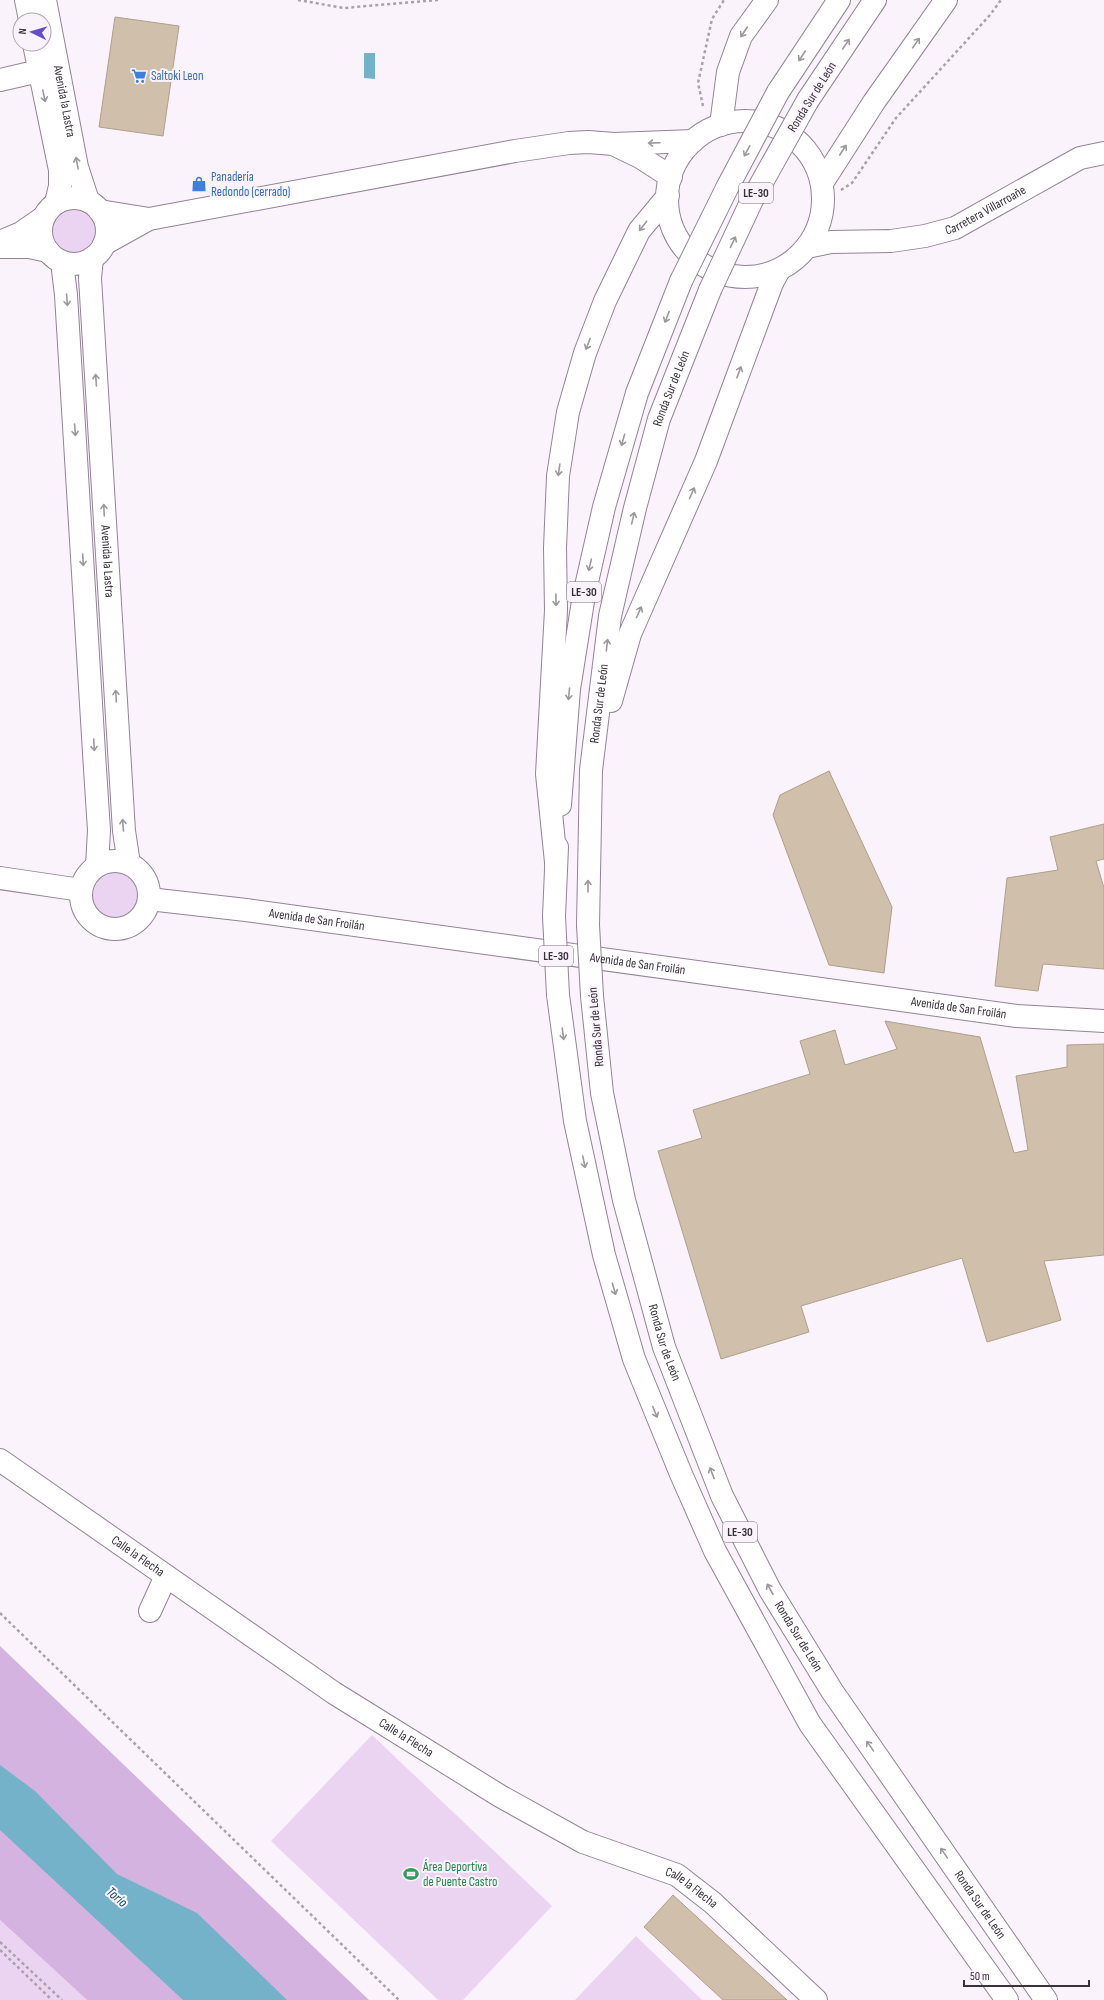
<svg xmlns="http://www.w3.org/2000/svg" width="1104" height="2000" font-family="'Sofia Sans Condensed',sans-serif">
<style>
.green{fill:#ebd4f2}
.forest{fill:#d5b3e0}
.water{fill:#74b2c9}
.building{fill:#d0bfaa;stroke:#af9f8a}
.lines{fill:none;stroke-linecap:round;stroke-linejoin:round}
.minor-casing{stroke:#938397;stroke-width:24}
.major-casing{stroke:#938397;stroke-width:24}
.highway-casing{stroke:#938397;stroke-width:24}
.path{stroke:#a8a1aa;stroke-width:2.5;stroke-dasharray:3 3;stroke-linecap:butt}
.minor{stroke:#fff;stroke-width:22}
.major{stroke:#fff;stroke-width:22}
.highway{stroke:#fff;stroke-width:22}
.highway-bridge-casing{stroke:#938397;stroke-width:24;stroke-linecap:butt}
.highway-bridge{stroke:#fff;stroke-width:22}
.oneway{stroke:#9c989d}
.labels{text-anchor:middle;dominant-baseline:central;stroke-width:4;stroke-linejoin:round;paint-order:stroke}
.shield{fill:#faf3fc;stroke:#736c75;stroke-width:1}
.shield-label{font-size:12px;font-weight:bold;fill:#39323b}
.shop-label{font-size:13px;fill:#366cbe;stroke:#faf3fc;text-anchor:start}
.street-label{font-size:13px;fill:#39323b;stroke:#faf3fc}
.leisure-label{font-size:13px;fill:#27864d;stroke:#faf3fc;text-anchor:start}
.water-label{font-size:14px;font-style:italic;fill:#1b4f60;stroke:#faf3fc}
</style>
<rect width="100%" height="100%" fill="#faf3fc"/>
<path class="green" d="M53 230a23 23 0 1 1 46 0a23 23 0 1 1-46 0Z
M90 895a25 25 0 1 1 50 0a25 25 0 1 1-50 0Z
M 372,1735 L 552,1906 L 463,2000 L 438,2000 L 271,1841 Z
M 0,1920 L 87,2000 L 0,2000 Z
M 636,1936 L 702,2000 L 575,2000 Z"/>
<path class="forest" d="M 0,1646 L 369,2000 L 87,2000 L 0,1920 Z"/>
<path class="water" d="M 364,53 L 375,53 L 375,79 L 364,78 Z
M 0,1765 L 35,1791 L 117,1874 L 197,1913 L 287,2000 L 183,2000 L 0,1830 Z"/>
<path class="building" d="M 115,17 L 179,26 L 163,136 L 99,127 Z
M 829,771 L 892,907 L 884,973 L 829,965 L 773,815 L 780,795 Z
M 1104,824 L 1104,859 L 1096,861 L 1104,888 L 1104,969 L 1043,964 L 1038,991 L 995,986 L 1007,878 L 1058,870 L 1050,837 Z
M 885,1021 L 980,1037 L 1014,1153 L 1028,1150 L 1016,1076 L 1067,1067 L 1067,1045 L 1104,1044 L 1104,1255 L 1044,1261 L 1061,1320 L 987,1342 L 962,1258 L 801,1306 L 809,1332 L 721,1359 L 658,1151 L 702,1138 L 693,1110 L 810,1074 L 800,1041 L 835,1030 L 845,1065 L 897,1049 Z
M 673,1895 L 787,2000 L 723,2000 L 644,1927 Z"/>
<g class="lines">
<g class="minor-casing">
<g id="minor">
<path d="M 0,80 L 39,71"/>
<circle cx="745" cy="199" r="78"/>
<path d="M 615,145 L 640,157 L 671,177"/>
<path d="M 100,211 L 149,219"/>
<path d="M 0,242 L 21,233 L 44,217"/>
<path d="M 104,244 L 149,219 L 515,151 L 569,143 L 588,142 L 614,144 L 693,141"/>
<path d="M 0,247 L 29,247 L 48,251"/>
<path id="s1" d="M 807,247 L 831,242 L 891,241 L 925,236 L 955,228 L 1080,158 L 1104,153"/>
<path d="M 0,878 L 81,890"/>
<path id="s2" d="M 149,899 L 246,910 L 1017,1016 L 1104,1021"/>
<path id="s3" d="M 0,1460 L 334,1693 L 500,1796 L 583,1842 L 677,1875 L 713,1903 L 816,2000"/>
<path d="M 150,1611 L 166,1576"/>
</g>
</g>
<g class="major-casing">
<g id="major">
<path d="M 26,0 L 30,20"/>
<path id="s4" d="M 45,0 L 77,167 L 88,201"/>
<path d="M 34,44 L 60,170 L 60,186 L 56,203"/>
<circle cx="74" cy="231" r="33"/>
<path id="s5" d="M 92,258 L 90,278 L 124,831 L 129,864"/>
<path d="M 62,262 L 66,295 L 95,769 L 99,830 L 97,866"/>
<circle cx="115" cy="895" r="34"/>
</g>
</g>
<g class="highway-casing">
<g id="highway">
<path d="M 778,92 L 839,0"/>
<path d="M 808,100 L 875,0"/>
<path d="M 721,125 L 728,72 L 741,36 L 767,0"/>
<path d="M 822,183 L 874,102 L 946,0"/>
<path d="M 611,701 L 630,634 L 706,461 L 772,283 L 779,270"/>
<path d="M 560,805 L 569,689 L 584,595 L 604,507 L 637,393 L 681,281"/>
<path d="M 556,862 L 547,774 L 556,610 L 555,548 L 558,476 L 568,412 L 585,353 L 605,301 L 639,231 L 668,196"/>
<path d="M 554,916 L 557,847"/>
<path id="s6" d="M 588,925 L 591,770 L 610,616 L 635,508 L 659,419 L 710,290"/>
<path d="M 558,995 L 575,1121 L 604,1255 L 634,1359 L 681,1474 L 715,1551 L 810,1724 L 1007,2000"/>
<path id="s7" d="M 592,996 L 602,1093 L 624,1200 L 664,1347 L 722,1496 L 770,1590 L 832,1691 L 1046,2000"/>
</g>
</g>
<path class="path" d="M 298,0 L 344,8 L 438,0
M 703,106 L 698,83 L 712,19 L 724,0
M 841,190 L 852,183 L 896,118 L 990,15 L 1001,0
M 0,1613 L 399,2000
M 0,1942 L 62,2000
M 0,1950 L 52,2000"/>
<use href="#minor" class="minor"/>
<use href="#major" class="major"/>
<use href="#highway" class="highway"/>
<g class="highway-bridge-casing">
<path id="highway-bridge" d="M 681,281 L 727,188 L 778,92
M 710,290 L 752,200 L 808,100
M 554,916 L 558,995
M 588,925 L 592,996"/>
</g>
<use href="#highway-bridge" class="highway-bridge"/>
</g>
<defs><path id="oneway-shaft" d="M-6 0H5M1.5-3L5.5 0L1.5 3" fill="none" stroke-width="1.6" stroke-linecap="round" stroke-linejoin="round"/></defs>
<g class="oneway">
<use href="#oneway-shaft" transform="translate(744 32) rotate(123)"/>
<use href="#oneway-shaft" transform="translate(916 43) rotate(-55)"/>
<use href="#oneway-shaft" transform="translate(846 44) rotate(-56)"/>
<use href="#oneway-shaft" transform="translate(802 56) rotate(123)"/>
<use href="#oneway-shaft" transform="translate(44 96) rotate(78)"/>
<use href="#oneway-shaft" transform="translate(654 143) rotate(178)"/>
<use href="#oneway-shaft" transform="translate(843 150) rotate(-57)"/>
<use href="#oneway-shaft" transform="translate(747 151) rotate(118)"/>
<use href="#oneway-shaft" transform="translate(77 163) rotate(-101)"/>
<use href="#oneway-shaft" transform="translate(643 226) rotate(128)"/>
<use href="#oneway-shaft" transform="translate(733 242) rotate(-65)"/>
<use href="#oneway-shaft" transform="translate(67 300) rotate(86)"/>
<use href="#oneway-shaft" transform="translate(667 317) rotate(111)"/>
<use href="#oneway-shaft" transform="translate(588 344) rotate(111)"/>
<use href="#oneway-shaft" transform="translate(739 372) rotate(-70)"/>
<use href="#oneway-shaft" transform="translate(96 380) rotate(-94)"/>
<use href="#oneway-shaft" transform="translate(75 430) rotate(86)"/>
<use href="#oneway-shaft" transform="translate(623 440) rotate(106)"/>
<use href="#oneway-shaft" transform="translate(559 470) rotate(98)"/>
<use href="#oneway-shaft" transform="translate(692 493) rotate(-66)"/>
<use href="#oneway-shaft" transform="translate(104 510) rotate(-93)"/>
<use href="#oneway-shaft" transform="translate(633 518) rotate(-77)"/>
<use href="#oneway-shaft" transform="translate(83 560) rotate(87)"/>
<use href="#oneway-shaft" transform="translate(590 565) rotate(103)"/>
<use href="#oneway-shaft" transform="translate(556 600) rotate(89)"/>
<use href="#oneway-shaft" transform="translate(639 612) rotate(-66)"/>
<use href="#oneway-shaft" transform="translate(607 645) rotate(-83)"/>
<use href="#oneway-shaft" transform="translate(569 694) rotate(95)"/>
<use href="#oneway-shaft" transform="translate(116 696) rotate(-93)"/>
<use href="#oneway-shaft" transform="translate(94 745) rotate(87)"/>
<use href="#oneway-shaft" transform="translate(123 825) rotate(-94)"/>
<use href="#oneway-shaft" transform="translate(588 886) rotate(-90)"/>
<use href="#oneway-shaft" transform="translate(563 1034) rotate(82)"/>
<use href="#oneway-shaft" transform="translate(584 1162) rotate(78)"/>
<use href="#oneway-shaft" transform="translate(614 1289) rotate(74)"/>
<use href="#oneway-shaft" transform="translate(655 1412) rotate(68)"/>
<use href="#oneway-shaft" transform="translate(712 1473) rotate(-111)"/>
<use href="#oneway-shaft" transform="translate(770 1589) rotate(-119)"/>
<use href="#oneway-shaft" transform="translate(870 1746) rotate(-125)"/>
<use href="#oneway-shaft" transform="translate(944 1853) rotate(-125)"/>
</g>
<defs>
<g id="supermarket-bare" transform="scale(1.2)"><path d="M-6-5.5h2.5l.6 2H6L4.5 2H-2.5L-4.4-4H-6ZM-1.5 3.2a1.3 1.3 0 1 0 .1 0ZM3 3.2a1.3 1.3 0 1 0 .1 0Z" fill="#3f7fe0" stroke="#faf3fc" stroke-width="2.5" paint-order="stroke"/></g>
<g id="shop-bare" transform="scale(1.2)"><path d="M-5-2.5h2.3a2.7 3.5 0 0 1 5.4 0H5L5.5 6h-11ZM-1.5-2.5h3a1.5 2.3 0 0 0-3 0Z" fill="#3f7fe0" stroke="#faf3fc" stroke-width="2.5" paint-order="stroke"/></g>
<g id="stadium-bare" transform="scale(1.2)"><path d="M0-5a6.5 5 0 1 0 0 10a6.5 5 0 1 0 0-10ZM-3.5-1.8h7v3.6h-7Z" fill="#2e9e5b" stroke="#faf3fc" stroke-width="2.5" paint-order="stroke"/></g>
</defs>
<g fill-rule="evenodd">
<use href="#supermarket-bare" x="139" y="76"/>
<use href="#shop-bare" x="199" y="184"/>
<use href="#stadium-bare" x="411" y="1874"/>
</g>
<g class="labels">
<g class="shield">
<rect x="739" y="183" width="34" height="20" rx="3"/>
<rect x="567" y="582" width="34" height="20" rx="3"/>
<rect x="539" y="946" width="34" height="20" rx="3"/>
<rect x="723" y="1522" width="34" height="20" rx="3"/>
</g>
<g class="shield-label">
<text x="756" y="193">LE-30</text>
<text x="584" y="592">LE-30</text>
<text x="556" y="956">LE-30</text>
<text x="740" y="1532">LE-30</text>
</g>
<g class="shop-label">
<text x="151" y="76">Saltoki Leon</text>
<text x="211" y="177">Panadería<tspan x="211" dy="15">Redondo (cerrado)</tspan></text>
</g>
<g class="street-label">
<text transform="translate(812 97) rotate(-58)">Ronda Sur de León</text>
<text stroke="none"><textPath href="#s4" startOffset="103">Avenida la Lastra</textPath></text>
<text stroke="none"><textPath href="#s1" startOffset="185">Carretera Villarroañe</textPath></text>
<text stroke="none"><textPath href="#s6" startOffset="546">Ronda Sur de León</textPath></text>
<text stroke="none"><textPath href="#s5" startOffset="304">Avenida la Lastra</textPath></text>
<text stroke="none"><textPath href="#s6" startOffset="222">Ronda Sur de León</textPath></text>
<text stroke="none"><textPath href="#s2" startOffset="169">Avenida de San Froilán</textPath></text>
<text stroke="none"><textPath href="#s2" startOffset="493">Avenida de San Froilán</textPath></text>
<text stroke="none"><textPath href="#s2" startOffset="817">Avenida de San Froilán</textPath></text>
<text transform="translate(596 1027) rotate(-95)">Ronda Sur de León</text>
<text stroke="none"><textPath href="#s7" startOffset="355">Ronda Sur de León</textPath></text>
<text stroke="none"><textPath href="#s3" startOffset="168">Calle la Flecha</textPath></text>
<text stroke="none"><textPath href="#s7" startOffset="679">Ronda Sur de León</textPath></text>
<text stroke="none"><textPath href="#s3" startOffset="492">Calle la Flecha</textPath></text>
<text stroke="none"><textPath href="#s3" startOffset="816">Calle la Flecha</textPath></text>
<text stroke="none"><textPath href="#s7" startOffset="1003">Ronda Sur de León</textPath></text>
</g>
<g class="leisure-label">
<text x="423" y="1867">Área Deportiva<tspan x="423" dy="15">de Puente Castro</tspan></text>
</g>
<g class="water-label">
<text transform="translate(117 1897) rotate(41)">Torío</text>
</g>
</g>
<g transform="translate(32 32) rotate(275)"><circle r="19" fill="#faf3fc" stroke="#ada6af"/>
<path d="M0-3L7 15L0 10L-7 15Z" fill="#654ec7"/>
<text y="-6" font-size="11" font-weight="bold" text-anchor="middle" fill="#39323b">N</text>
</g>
<path d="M964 1980v6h125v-6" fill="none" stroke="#39323b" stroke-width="2"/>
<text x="970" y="1980" font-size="12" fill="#39323b" stroke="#faf3fc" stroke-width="3" paint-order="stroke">50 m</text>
</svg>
